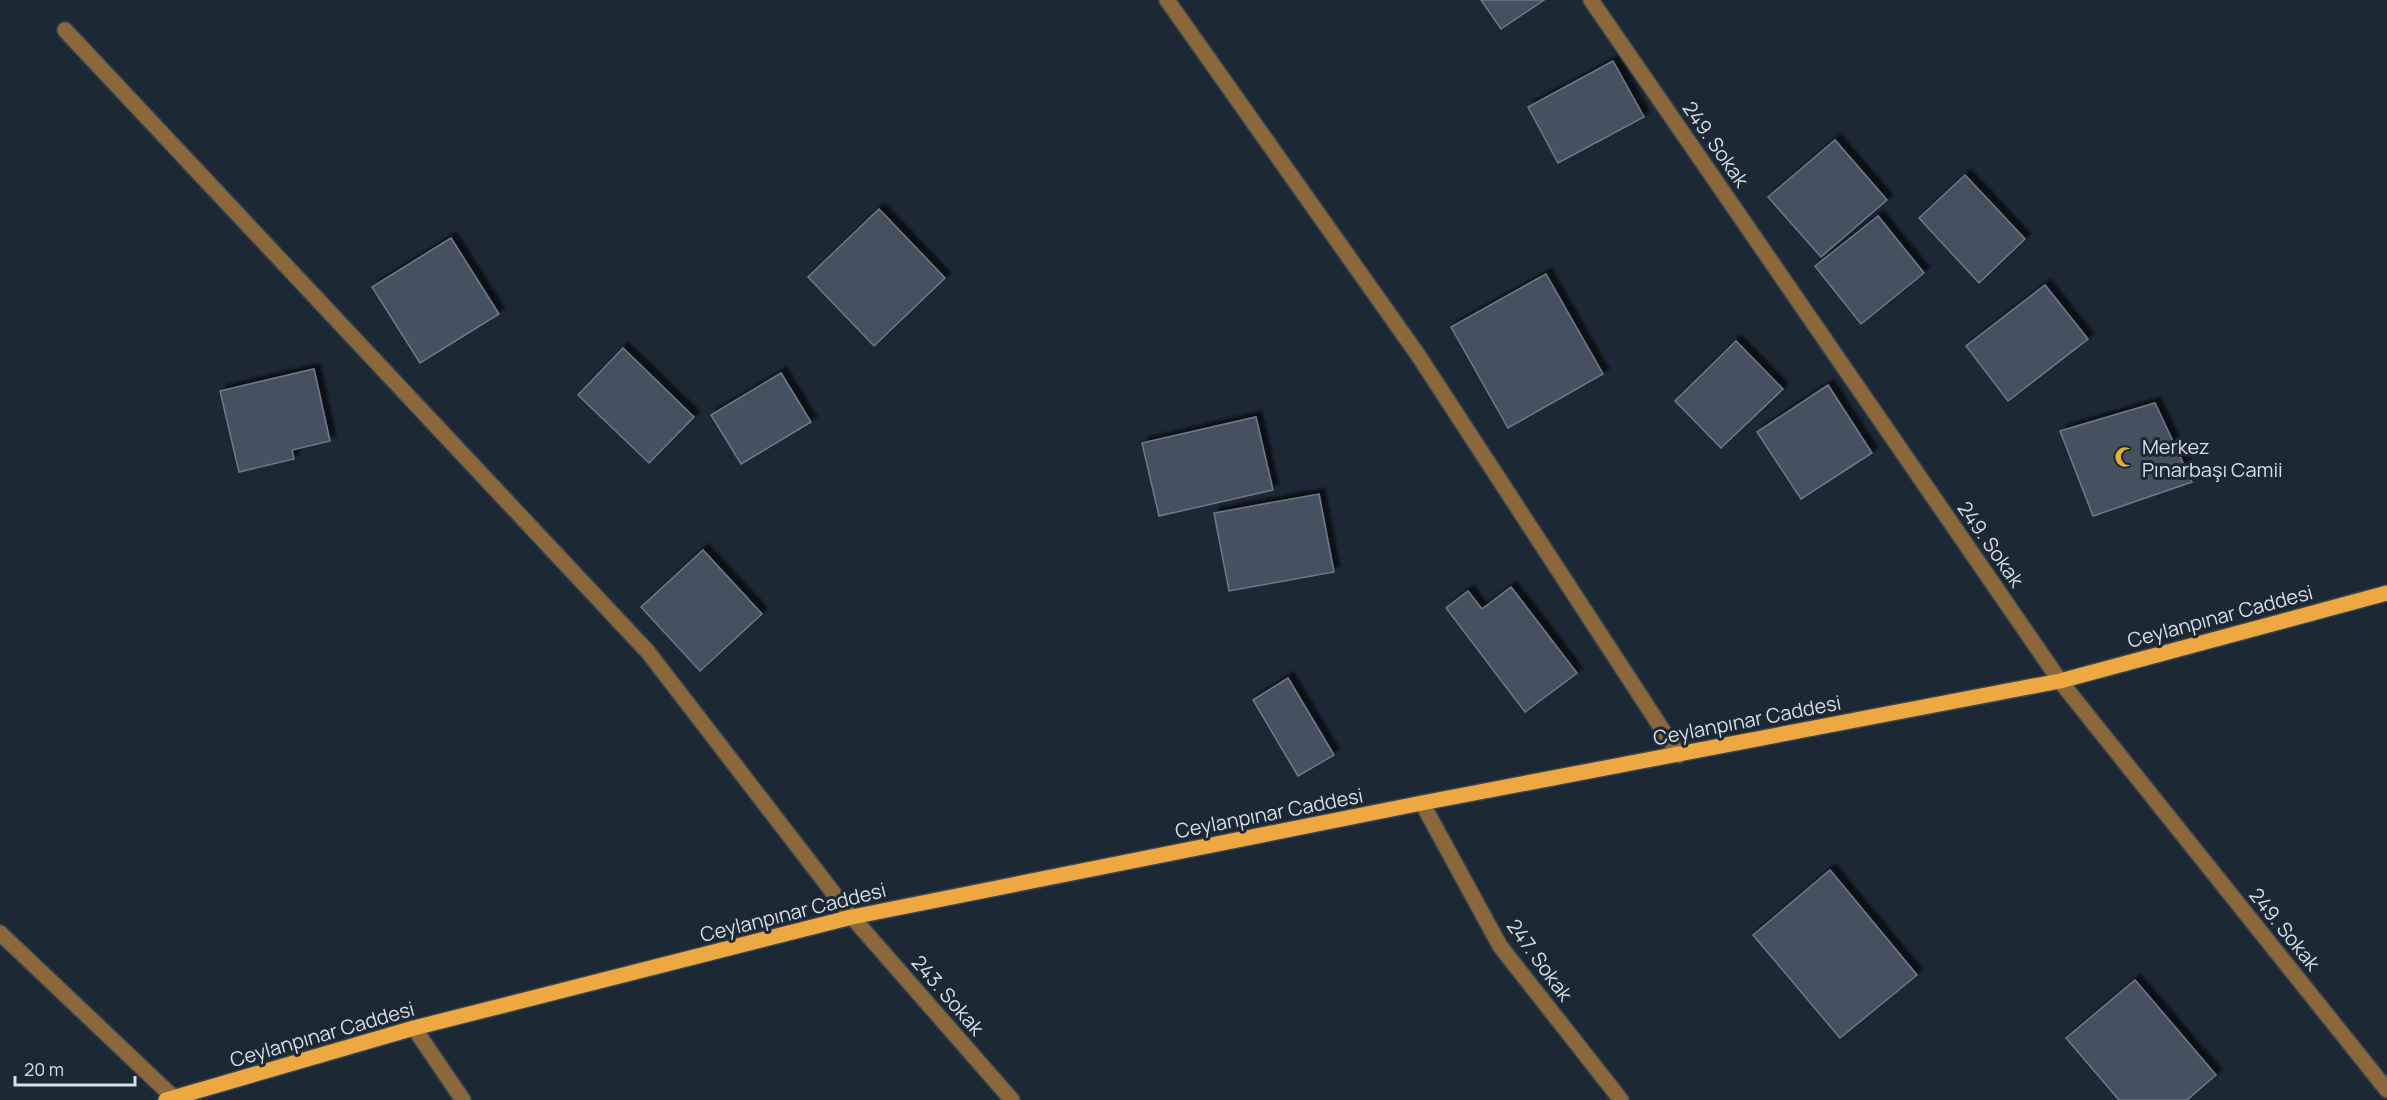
<svg xmlns="http://www.w3.org/2000/svg" width="2387" height="1100" font-family="Manrope,sans-serif">
<style>
.building{fill:#44515f;stroke:#6c7a89;stroke-width:1.5;filter:url(#shadow)}
.lines{fill:none;stroke-linecap:round;stroke-linejoin:round}
.minor-casing{stroke:#3a4550;stroke-width:18}
.major-casing{stroke:#3a4550;stroke-width:18}
.minor{stroke:#8a683b;stroke-width:15}
.major{stroke:#eea841;stroke-width:15}
.labels{text-anchor:middle;dominant-baseline:central;stroke-width:6;stroke-linejoin:round;paint-order:stroke}
.street-label{font-size:20px;fill:#d6dee6;stroke:#1c2834}
.poi-label{font-size:20px;fill:#d6dee6;stroke:#1c2834;text-anchor:start}
</style>
<defs>
<filter id="shadow"><feDropShadow dx="5.5" dy="-5.5" stdDeviation="1.5" flood-color="#0009"/></filter>
</defs>
<rect width="100%" height="100%" fill="#1c2834"/>
<path class="building" d="M 1481,0 L 1544,0 L 1501,29 Z
M 1613,61 L 1644,117 L 1558,163 L 1528,107 Z
M 1835,140 L 1887,200 L 1821,257 L 1768,197 Z
M 1965,175 L 2025,239 L 1979,283 L 1919,218 Z
M 879,209 L 945,278 L 874,346 L 808,277 Z
M 1878,216 L 1924,273 L 1861,324 L 1815,266 Z
M 451,238 L 499,314 L 420,363 L 372,287 Z
M 1546,274 L 1603,374 L 1508,428 L 1451,327 Z
M 2045,285 L 2088,339 L 2008,401 L 1966,346 Z
M 1736,341 L 1783,389 L 1721,448 L 1675,401 Z
M 623,348 L 694,417 L 649,463 L 578,395 Z
M 314,369 L 330,441 L 292,450 L 294,459 L 239,472 L 220,391 Z
M 781,373 L 811,422 L 741,464 L 711,415 Z
M 1828,385 L 1872,453 L 1801,499 L 1757,432 Z
M 2155,403 L 2192,482 L 2093,516 L 2060,431 Z
M 1256,417 L 1273,490 L 1159,516 L 1142,443 Z
M 1319,494 L 1334,572 L 1229,591 L 1214,513 Z
M 703,550 L 762,614 L 700,671 L 641,607 Z
M 1511,587 L 1577,673 L 1525,712 L 1446,608 L 1468,591 L 1482,609 Z
M 1288,678 L 1334,755 L 1298,776 L 1253,700 Z
M 1830,870 L 1917,975 L 1840,1038 L 1753,935 Z
M 2135,980 L 2216,1075 L 2187,1100 L 2119,1100 L 2066,1038 Z"/>
<g class="lines">
<g class="minor-casing">
<path id="minor" d="M 1167,0 L 1418,355 L 1679,755
M 1591,0 L 2060,681 L 2387,1090
M 65,30 L 648,652 L 852,917 L 1012,1100
M 1422,803 L 1500,946 L 1621,1100
M 0,933 L 174,1098
M 414,1028 L 463,1100"/>
</g>
<g class="major-casing">
<path id="major" d="M 166,1100 L 414,1028 L 852,917 L 1422,803 L 2060,681 L 2387,593"/>
</g>
<use href="#minor" class="minor"/>
<use href="#major" class="major"/>
</g>
<defs>
<g id="mosque-bare" transform="scale(1.62)"><path d="M3.5-4.9A6 6 0 1 0 3.5 4.9A5 5 0 1 1 3.5-4.9Z" fill="#e2af34" stroke="#1c2834" stroke-width="2.5" paint-order="stroke"/></g>
</defs>
<g fill-rule="evenodd">
<use href="#mosque-bare" x="2125" y="457"/>
</g>
<g class="labels">
<g class="street-label">
<text transform="translate(1716 144) rotate(55)">249. Sokak</text>
<text transform="translate(1991 544) rotate(55)">249. Sokak</text>
<text transform="translate(2220 616) rotate(-15)">Ceylanpınar Caddesi</text>
<text transform="translate(1747 720) rotate(-11)">Ceylanpınar Caddesi</text>
<text transform="translate(1269 813) rotate(-11)">Ceylanpınar Caddesi</text>
<text transform="translate(793 912) rotate(-14)">Ceylanpınar Caddesi</text>
<text transform="translate(2285 929) rotate(51)">249. Sokak</text>
<text transform="translate(1540 960) rotate(54)">247. Sokak</text>
<text transform="translate(948 995) rotate(49)">243. Sokak</text>
<text transform="translate(322 1034) rotate(-16)">Ceylanpınar Caddesi</text>
</g>
<g class="poi-label">
<text x="2142" y="446">Merkez<tspan x="2142" dy="23">Pınarbaşı Camii</tspan></text>
</g>
</g>
<path d="M15 1076v9h120v-9" fill="none" stroke="#d6dee6" stroke-width="3"/>
<text x="24" y="1076" font-size="18" fill="#d6dee6" stroke="#1c2834" stroke-width="4.5" paint-order="stroke">20 m</text>
</svg>
